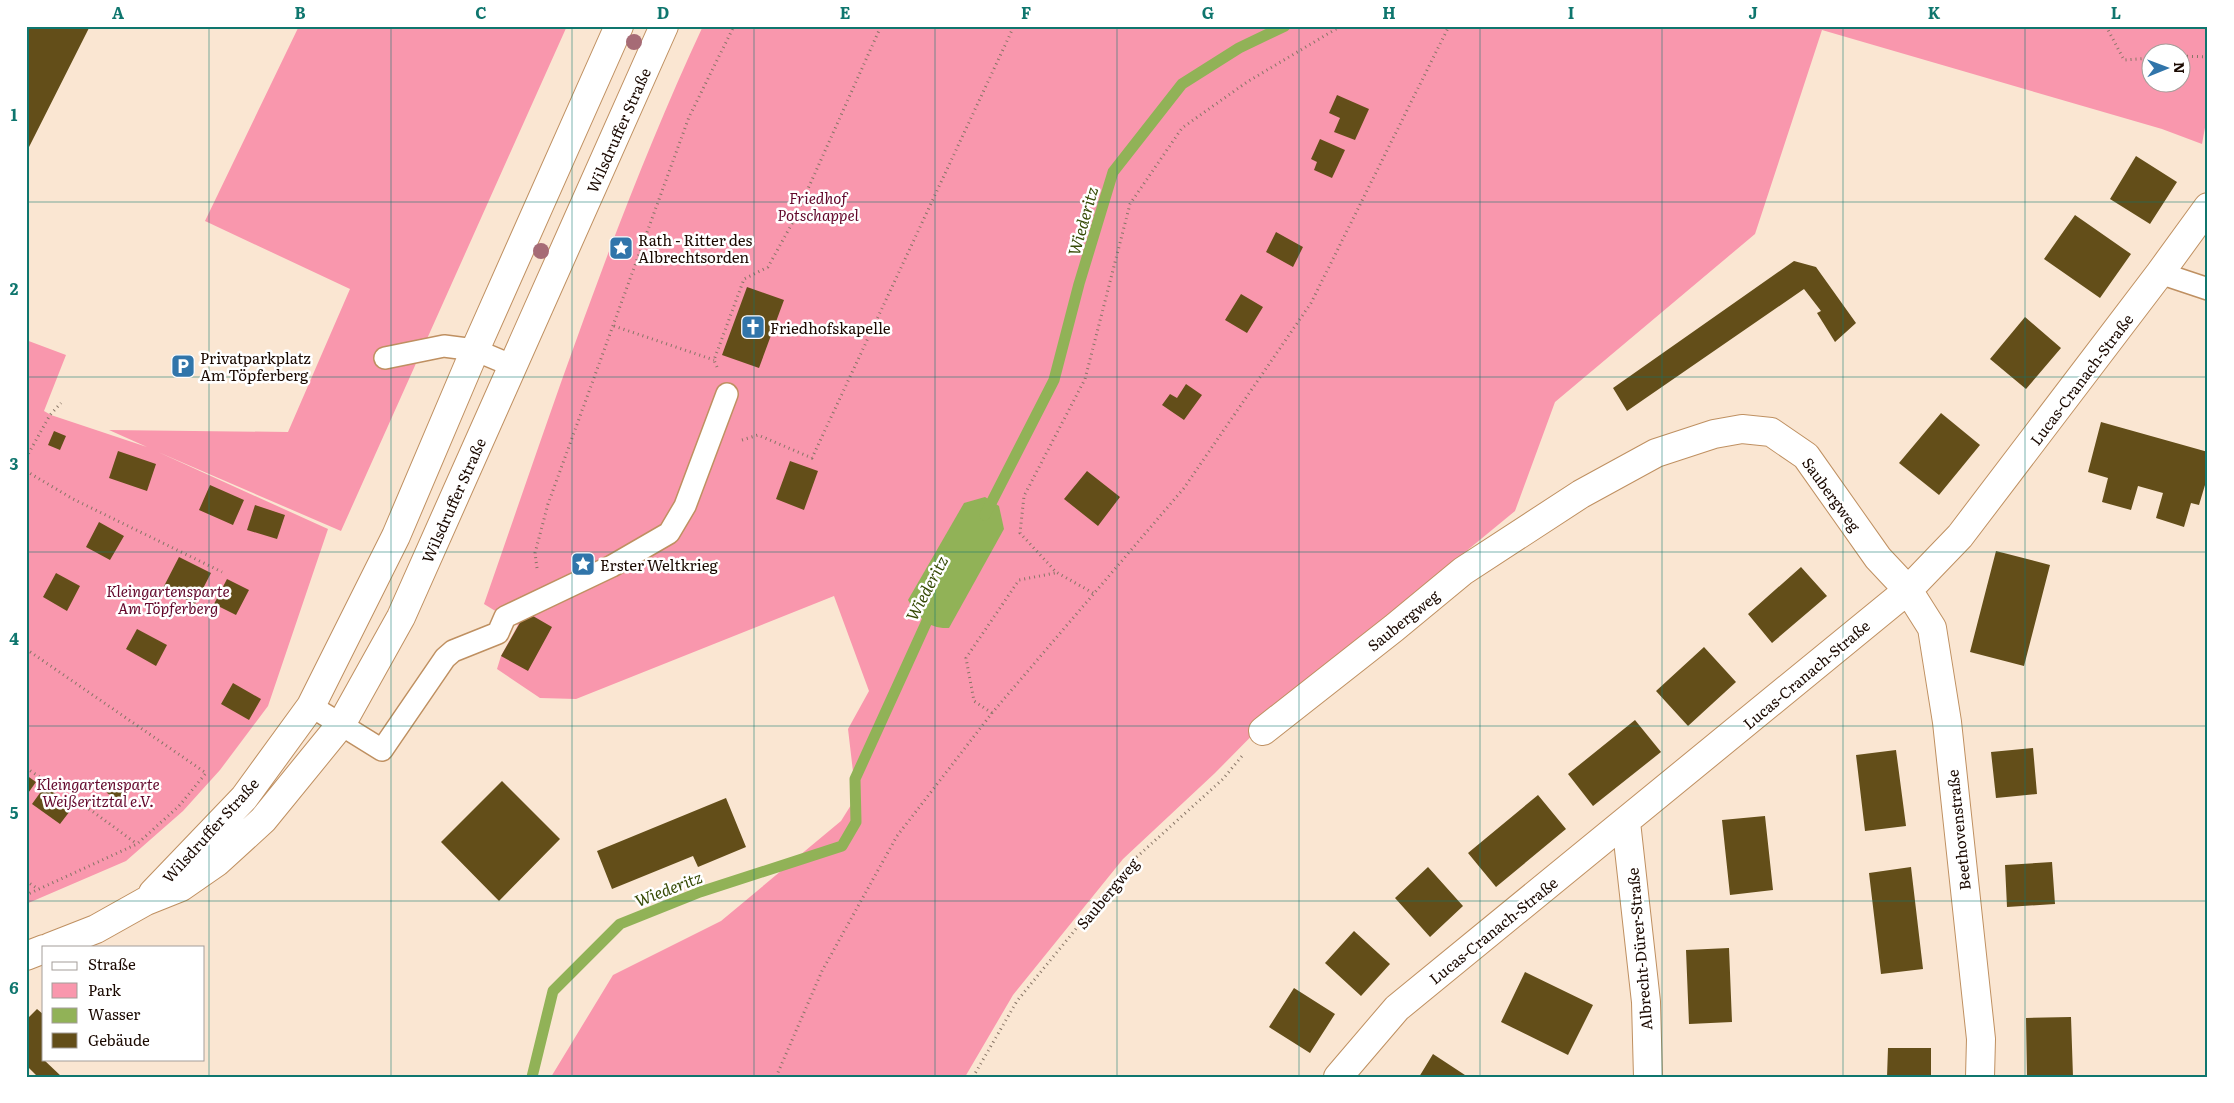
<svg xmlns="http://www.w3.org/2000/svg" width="2234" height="1103" font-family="Literata,serif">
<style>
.green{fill:#f997ad;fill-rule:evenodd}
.water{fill:#91b257}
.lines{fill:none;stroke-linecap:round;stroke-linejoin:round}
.stream{stroke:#91b257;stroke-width:11}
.building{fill:#634e19}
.service-casing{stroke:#bf9061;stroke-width:24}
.minor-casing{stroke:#bf9061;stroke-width:30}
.secondary-casing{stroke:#bf9061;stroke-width:30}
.path{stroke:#877566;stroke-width:3;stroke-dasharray:1 4;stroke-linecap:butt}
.service{stroke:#fff;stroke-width:21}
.minor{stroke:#fff;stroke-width:28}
.secondary{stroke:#fff;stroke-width:28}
.tree{fill:#a66b76}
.grid{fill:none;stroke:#0f766e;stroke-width:1;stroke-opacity:0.55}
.labels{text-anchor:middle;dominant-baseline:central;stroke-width:5;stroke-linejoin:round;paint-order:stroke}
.street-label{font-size:15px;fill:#1a0900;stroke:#fff}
.park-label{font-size:15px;font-style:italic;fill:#62062a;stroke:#fff}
.poi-label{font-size:15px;fill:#1a0900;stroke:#fff;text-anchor:start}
.water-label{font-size:16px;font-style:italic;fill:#374b06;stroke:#fff}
.neatline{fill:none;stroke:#0f766e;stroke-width:2}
.grid-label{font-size:16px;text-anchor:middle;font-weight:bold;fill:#0f766e}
</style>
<rect width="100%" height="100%" fill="#fae6d2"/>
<path class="green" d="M 299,26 L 567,26 L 341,531 L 158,452 L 328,529 L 268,706 L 220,770 L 183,811 L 126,861 L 26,904 L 26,340 L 66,355 L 44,411 L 51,415 L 147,447 L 109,430 L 288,432 L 350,289 L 205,221 Z
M 703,26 L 2208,26 L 2208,111 L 2202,144 L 2162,129 L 1822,30 L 1755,234 L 1555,402 L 1515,511 L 1295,692 L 1215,773 L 1123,859 L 1013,995 L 965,1077 L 551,1077 L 613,975 L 721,921 L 841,821 L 856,797 L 848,729 L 869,691 L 834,596 L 576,699 L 540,698 L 497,669 L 501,656 L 518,625 L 484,604 C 552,409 616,213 703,26 ZM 2152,52 L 2182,52 L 2182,82 L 2152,82 Z"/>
<path class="water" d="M 985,497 L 999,506 L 1004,529 L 949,628 C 928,629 919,618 908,600 L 964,503 Z"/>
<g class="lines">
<path class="stream" d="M 985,515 L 1054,380 L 1079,284 L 1113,172 L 1182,84 L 1239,48 L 1285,26
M 532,1077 L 553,991 L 620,924 L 700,892 L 842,846 L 856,822 L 855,779 L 932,610"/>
</g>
<path class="building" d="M 26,26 L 90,26 L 26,153 Z
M 1337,95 L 1369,109 L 1355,140 L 1334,132 L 1340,118 L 1329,113 Z
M 1320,139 L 1345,150 L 1332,178 L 1314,170 L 1317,162 L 1311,159 Z
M 2136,156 L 2177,182 L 2150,224 L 2110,199 Z
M 2075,215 L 2131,254 L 2100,298 L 2044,259 Z
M 1276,232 L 1303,247 L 1293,267 L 1266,252 Z
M 1794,261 L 1816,267 L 1856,323 L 1835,342 L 1817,313 L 1821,311 L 1804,289 L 1627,411 L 1613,388 Z
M 747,287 L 784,300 L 759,368 L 722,355 Z
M 1241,294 L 1263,307 L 1247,333 L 1225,320 Z
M 2025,317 L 2061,348 L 2026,389 L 1990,359 Z
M 1186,384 L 1202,395 L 1184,420 L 1162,405 L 1170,394 L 1177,398 Z
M 1941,413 L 1980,445 L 1939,495 L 1899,463 Z
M 2101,422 L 2208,452 L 2208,475 L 2199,505 L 2191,503 L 2184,527 L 2156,518 L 2163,493 L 2138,486 L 2131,510 L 2102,502 L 2108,478 L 2088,472 Z
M 54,431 L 66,436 L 60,450 L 48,445 Z
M 118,451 L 156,464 L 147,491 L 109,478 Z
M 790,461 L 818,471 L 804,510 L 776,499 Z
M 1087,471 L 1120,497 L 1098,526 L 1064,499 Z
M 210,485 L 244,500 L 233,525 L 199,510 Z
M 255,505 L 285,515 L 277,539 L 247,530 Z
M 99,522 L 124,536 L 110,560 L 86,547 Z
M 1996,551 L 2050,565 L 2024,666 L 1970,652 Z
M 179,557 L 211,573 L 195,604 L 163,588 Z
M 1801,567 L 1827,596 L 1772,643 L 1748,614 Z
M 56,573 L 80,586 L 67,611 L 43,597 Z
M 227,579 L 249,590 L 236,615 L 214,604 Z
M 526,612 L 552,627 L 528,671 L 501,656 Z
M 137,629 L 167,645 L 156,666 L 126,649 Z
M 1704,647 L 1736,682 L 1688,726 L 1656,691 Z
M 233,683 L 261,699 L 249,720 L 221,704 Z
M 1635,720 L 1661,752 L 1593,806 L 1568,774 Z
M 2033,748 L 2037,794 L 1996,798 L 1991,752 Z
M 1896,750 L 1906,826 L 1865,831 L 1856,755 Z
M 26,775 L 36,782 L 26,796 Z
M 502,781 L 560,839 L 499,901 L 441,842 Z
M 113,784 L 125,790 L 119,801 L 107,793 Z
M 45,786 L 73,807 L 60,824 L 32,804 Z
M 1538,795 L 1566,829 L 1496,887 L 1468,853 Z
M 726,798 L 746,847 L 698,867 L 693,856 L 612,889 L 597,851 Z
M 1765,816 L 1773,890 L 1730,895 L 1722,820 Z
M 2052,862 L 2055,904 L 2007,907 L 2005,865 Z
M 1428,867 L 1463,906 L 1430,937 L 1395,898 Z
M 1911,867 L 1923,969 L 1881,974 L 1869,873 Z
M 1354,931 L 1390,964 L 1361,996 L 1325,963 Z
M 1729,948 L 1732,1022 L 1689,1024 L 1686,950 Z
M 1525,972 L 1593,1005 L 1568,1055 L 1501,1022 Z
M 1294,988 L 1335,1014 L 1310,1053 L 1269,1027 Z
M 37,1009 L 44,1015 L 43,1059 L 62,1077 L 38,1077 L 26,1065 L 26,1020 Z
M 2071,1017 L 2073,1077 L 2027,1077 L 2026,1018 Z
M 1888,1048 L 1931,1048 L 1931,1077 L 1887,1077 Z
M 1433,1054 L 1468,1077 L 1419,1077 Z"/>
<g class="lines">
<g class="service-casing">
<path id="service" d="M 2160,273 L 2208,289
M 385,358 L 444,346 L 475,350 L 513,366
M 311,706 L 382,750 L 445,658 L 453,651 L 498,633 L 505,617 L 612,566 L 669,533 L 685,506 L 727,394"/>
</g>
<g class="minor-casing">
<path id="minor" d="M 1263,731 L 1394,628 L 1463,571 L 1581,494 L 1656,453 L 1714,434 L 1742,429 L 1771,432 L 1806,456 L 1878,558 L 1908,590 L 1932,628 L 1947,722 L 1981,1039 L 1980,1077
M 1626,822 L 1646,1002 L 1648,1077
M 1338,1077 L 1397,1008 L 1908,590 L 1960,536 L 2160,273 L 2208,207"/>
</g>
<g class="secondary-casing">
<path id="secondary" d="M 153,893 L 244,798 L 311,706 L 396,536 L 475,350 L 619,26
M 50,947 L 96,929 L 146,901 L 181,887 L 217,862 L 263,820 L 342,723 L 401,617 L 664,26
M 26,956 L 44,949"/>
</g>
<path class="path" d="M 2106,26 L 2124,60 L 2152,58
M 2050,28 L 2051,26
M 2182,56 L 2208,57
M 614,326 L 714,360
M 717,367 L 714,360 L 744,279 L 768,267 L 794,220 L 881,26
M 742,440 L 758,435 L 812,458 L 1014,26
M 26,458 L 50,415 L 61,403
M 26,471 L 73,499 L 222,572
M 537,568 L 535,553 L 548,504 L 689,117 L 734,26
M 1093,593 L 1056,572 L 1020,533 L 1024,496 L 1085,379 L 1130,204 L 1182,128 L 1247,82 L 1341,26
M 26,649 L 206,773 L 179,806 L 137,844 L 26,895
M 992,713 L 974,701 L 966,658 L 1019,580 L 1055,573
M 26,768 L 92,811 L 137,844
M 26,881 L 38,889
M 776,1077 L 822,971 L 897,836 L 992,713 L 1184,488 L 1311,303 L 1449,26
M 973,1077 L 1017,1001 L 1129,864 L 1223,779 L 1242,756"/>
<use href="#service" class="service"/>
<use href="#minor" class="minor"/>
<use href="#secondary" class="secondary"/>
</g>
<g class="tree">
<circle cx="634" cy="42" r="8"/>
<circle cx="541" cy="251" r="8"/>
</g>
<path class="grid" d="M 209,26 L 209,1077M 391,26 L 391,1077M 572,26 L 572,1077M 754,26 L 754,1077M 935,26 L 935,1077M 1117,26 L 1117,1077M 1299,26 L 1299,1077M 1480,26 L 1480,1077M 1662,26 L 1662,1077M 1843,26 L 1843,1077M 2025,26 L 2025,1077M 26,202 L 2208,202M 26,377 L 2208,377M 26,552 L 2208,552M 26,726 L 2208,726M 26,901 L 2208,901"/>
<defs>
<g id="sight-square" transform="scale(1.25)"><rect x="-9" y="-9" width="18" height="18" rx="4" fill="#3175aa" stroke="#fff"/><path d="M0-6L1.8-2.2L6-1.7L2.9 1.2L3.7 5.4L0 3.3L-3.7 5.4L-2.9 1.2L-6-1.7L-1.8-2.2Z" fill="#fff"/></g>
<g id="church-square" transform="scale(1.25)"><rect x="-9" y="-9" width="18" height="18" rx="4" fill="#3175aa" stroke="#fff"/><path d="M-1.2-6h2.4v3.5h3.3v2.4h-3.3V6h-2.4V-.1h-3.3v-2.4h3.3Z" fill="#fff"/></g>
<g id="parking-square" transform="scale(1.25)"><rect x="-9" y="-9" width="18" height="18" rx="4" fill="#3175aa" stroke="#fff"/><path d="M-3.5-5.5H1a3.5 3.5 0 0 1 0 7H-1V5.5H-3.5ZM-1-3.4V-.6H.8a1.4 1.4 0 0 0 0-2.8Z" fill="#fff"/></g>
</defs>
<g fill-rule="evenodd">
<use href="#sight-square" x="621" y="248"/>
<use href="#church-square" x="753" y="327"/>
<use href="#parking-square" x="183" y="366"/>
<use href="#sight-square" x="583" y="564"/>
</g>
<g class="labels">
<g class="street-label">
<text transform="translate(618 130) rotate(-66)">Wilsdruffer Straße</text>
<text transform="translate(2081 379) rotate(-53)">Lucas-Cranach-Straße</text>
<text transform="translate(1832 494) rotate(54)">Saubergweg</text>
<text transform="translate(453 500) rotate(-66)">Wilsdruffer Straße</text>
<text transform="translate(1403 620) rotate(-39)">Saubergweg</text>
<text transform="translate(1806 674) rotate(-40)">Lucas-Cranach-Straße</text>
<text transform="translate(210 830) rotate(-48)">Wilsdruffer Straße</text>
<text transform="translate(1958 830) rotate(-96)">Beethovenstraße</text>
<text transform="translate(1107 893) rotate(-50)">Saubergweg</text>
<text transform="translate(1493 930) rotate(-39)">Lucas-Cranach-Straße</text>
<text transform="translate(1639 949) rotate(-95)">Albrecht-Dürer-Straße</text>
</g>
<g class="park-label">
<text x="818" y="197">Friedhof<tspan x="818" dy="17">Potschappel</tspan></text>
<text x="168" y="590">Kleingartensparte<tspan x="168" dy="17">Am Töpferberg</tspan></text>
<text x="98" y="783">Kleingartensparte<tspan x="98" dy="17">Weißeritztal e.V.</tspan></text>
</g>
<g class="poi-label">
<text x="638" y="239">Rath - Ritter des<tspan x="638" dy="17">Albrechtsorden</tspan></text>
<text x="770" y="327">Friedhofskapelle</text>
<text x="200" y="357">Privatparkplatz<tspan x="200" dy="17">Am Töpferberg</tspan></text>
<text x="600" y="564">Erster Weltkrieg</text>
</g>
<g class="water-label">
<text transform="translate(1082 221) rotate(-74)">Wiederitz</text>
<text transform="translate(926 588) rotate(-62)">Wiederitz</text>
<text transform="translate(668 888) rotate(-21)">Wiederitz</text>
</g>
</g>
<rect width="2234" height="1103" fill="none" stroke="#ffffff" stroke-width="55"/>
<rect x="42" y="946" width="162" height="115" fill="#ffffff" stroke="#a39d99"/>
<rect x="52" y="962" width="25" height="8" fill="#ffffff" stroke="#a39d99"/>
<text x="88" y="970" font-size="15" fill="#1a0900">Straße</text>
<rect x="52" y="983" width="25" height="15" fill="#f997ad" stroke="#a39d99"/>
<text x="88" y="996" font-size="15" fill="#1a0900">Park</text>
<rect x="52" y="1008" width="25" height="15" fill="#91b257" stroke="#a39d99"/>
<text x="88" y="1020" font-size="15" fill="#1a0900">Wasser</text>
<rect x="52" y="1033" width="25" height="15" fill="#634e19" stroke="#a39d99"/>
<text x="88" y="1046" font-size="15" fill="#1a0900">Gebäude</text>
<g transform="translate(2166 68) rotate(89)"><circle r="24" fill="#ffffff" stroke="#a39d99"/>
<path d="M0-4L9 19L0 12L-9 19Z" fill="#3175aa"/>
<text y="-8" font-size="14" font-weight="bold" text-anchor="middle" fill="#1a0900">N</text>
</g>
<rect x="28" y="28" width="2178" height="1048" class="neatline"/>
<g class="grid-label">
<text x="118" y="19">A</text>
<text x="300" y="19">B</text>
<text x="481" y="19">C</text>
<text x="663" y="19">D</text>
<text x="845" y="19">E</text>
<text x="1026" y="19">F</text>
<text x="1208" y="19">G</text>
<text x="1389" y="19">H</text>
<text x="1571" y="19">I</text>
<text x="1753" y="19">J</text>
<text x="1934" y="19">K</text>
<text x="2116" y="19">L</text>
<text x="14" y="121">1</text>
<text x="14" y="295">2</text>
<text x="14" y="470">3</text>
<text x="14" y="645">4</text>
<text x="14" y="819">5</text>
<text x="14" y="994">6</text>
</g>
</svg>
